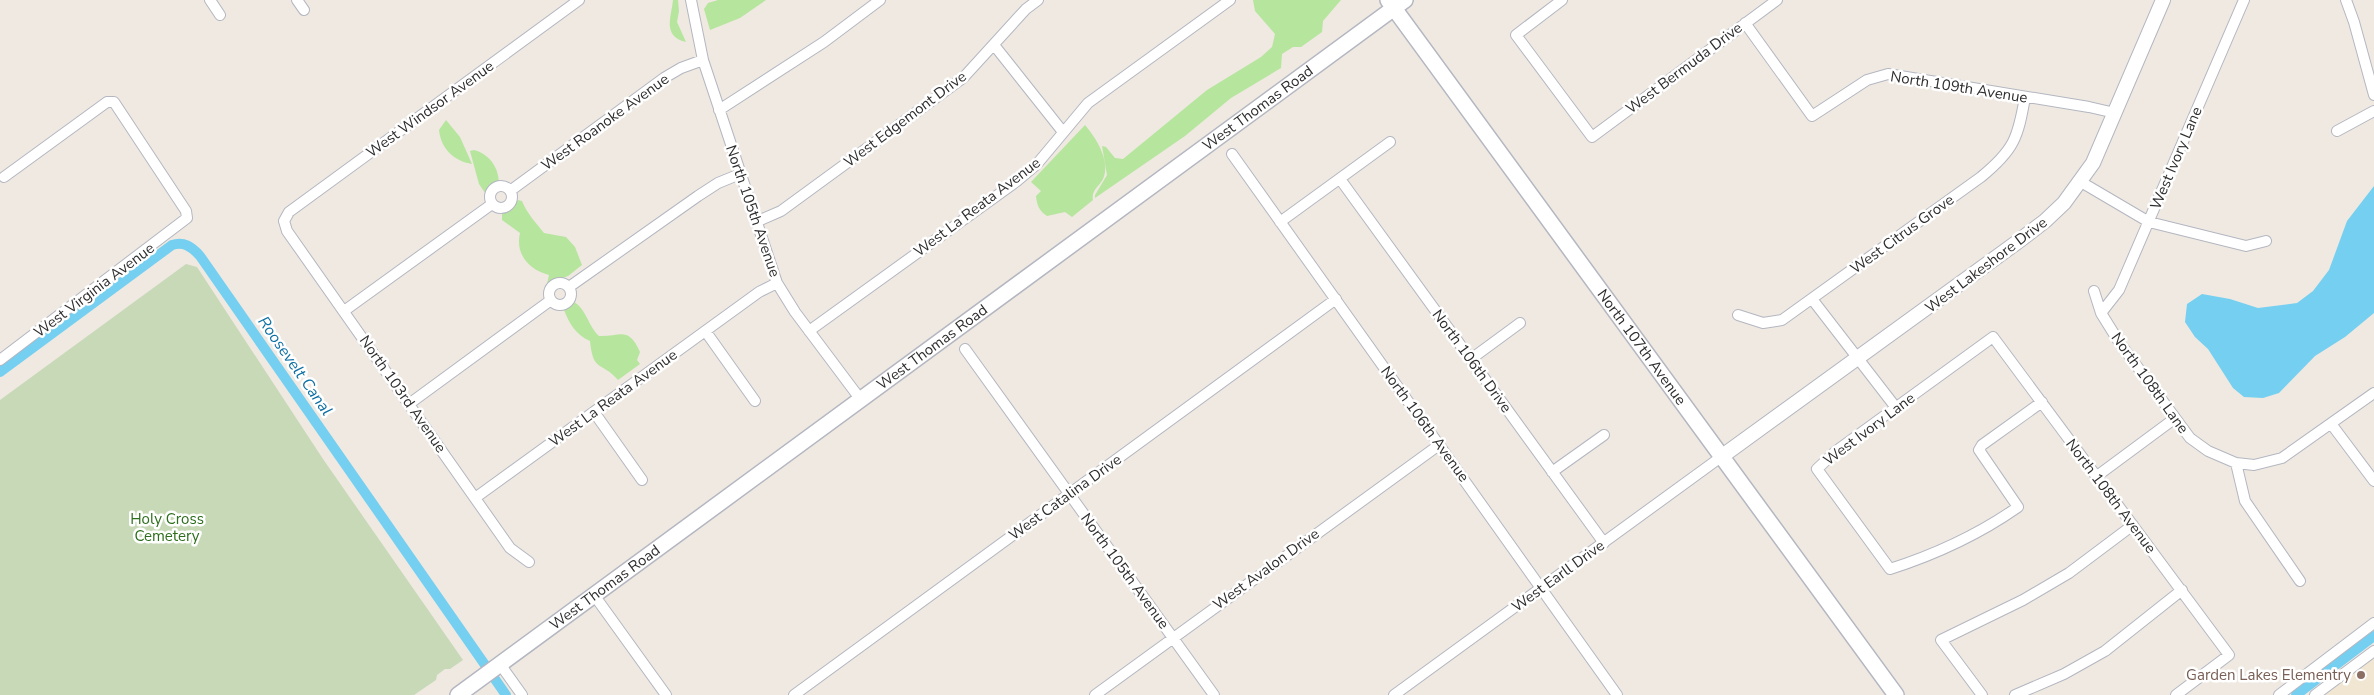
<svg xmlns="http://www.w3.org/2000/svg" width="2374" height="695" font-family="'Nunito Sans',sans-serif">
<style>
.education{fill:#f0e6d1}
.green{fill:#b6e59e}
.cemetery{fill:#c8d9b8}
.water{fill:#75cff0}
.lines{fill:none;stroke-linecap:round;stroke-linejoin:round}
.canal{stroke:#75cff0;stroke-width:10}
.minor-casing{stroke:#b4b7c1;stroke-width:12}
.tertiary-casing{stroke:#b4b7c1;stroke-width:16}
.secondary-casing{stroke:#b4b7c1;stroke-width:18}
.minor{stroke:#fff;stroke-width:10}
.tertiary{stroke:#fff;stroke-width:14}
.secondary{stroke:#fff;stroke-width:15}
.education-dot{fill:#8d6e63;stroke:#fff;stroke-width:2}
.labels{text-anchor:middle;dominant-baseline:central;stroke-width:5;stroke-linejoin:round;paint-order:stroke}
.street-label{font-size:15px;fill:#2e2e2e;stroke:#fff}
.park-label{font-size:15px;fill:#2c6e1b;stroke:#fff}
.education-label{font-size:15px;fill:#785e54;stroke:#fff;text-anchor:end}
.water-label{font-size:16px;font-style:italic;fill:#0d6fa3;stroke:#fff}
</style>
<rect width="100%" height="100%" fill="#efe9e1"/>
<path class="education" d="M 2374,655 L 2374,695 L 2321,695 Z"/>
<path class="green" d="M 673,0 L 678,0 L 679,11 L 677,22 L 686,42 C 661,36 672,15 673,0 Z
M 718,0 L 766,0 L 740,18 L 710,30 L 704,9 L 708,3 Z
M 1253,0 L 1341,0 L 1323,21 L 1322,32 L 1301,47 L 1293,47 L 1282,54 L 1281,68 L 1231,98 L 1185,136 L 1095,198 L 1095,195 L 1107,175 L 1102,146 L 1106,147 L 1115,158 L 1123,159 L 1207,90 L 1261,57 L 1272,47 L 1275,34 L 1255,11 Z
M 446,120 L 460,137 L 472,164 C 454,161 441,149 439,130 Z
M 1085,125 C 1096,138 1111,161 1103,179 C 1099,187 1091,190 1093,200 L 1072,217 L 1065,212 L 1047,216 C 1039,211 1037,205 1036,196 L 1041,191 L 1031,182 Z
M 474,150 C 489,154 498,166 499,182 L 490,186 L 485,193 L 479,184 L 470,151 Z
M 518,200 L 522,201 C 526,212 536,223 544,233 L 566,237 L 575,247 L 582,265 L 568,276 L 547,284 L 549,275 C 529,270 515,254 520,233 L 502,220 L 502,214 L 513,207 Z
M 574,302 C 587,310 588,326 599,336 C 620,337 628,325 640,352 L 637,360 L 640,364 L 618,380 C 602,361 593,373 590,341 C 576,335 569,323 564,310 Z"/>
<path class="cemetery" d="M 186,264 L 197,267 L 323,459 L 463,660 L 450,669 L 445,669 L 437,675 L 436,680 L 414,695 L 0,695 L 0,400 Z"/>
<path class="water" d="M 2374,186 L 2374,313 L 2345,337 L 2315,356 L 2279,393 L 2263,398 L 2244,397 L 2233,388 L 2208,349 L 2195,337 L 2185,322 L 2187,304 L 2202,294 L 2230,299 L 2258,308 L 2297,303 L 2313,291 L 2329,270 L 2347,221 Z"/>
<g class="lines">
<path class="canal" d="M 0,372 L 172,245 C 184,241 192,247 200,256 L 506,695
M 2296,695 L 2374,636"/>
<g class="minor-casing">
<path id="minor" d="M 210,0 L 220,15
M 297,0 L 304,10
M 691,0 L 703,60 L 777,283 L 795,312 L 861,400
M 1562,0 L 1516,35 L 1592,137 L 1777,0
M 2346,0 L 2354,22 L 2374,95
M 1745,23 L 1812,116 L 1867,80 L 1888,74 L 2089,107 L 2115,113
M 994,45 L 1063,132
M 719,110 L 824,42 L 880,0
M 2337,131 L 2374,111
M 1232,154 L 1617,695
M 1340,179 L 1604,543
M 2081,182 L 2149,222 L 2246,246 L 2266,241
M490 197a11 11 0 1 1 22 0a11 11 0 1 1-22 0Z
M 510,191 L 664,78 L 681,68 L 703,60
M 758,221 L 781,211 L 963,78 L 1026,9 L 1038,0
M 1280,222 L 1390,142
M549 294a11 11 0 1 1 22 0a11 11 0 1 1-22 0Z
M 569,287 L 698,196 L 718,183 L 740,174
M 2094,291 L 2101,313 L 2119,342 L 2190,438 L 2208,451 L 2236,463 L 2245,501 L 2300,581
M 1812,299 L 1897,409
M 344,311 L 492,204
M 2101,313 L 2119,290 L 2244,0
M 1738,315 L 1763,323 L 1782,320 L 1981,177 C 2014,150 2018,138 2025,97
M 809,331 L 1017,181 L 1037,164 L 1088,103 L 1230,0
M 706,332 L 755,401
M 965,349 L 1214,695
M 1471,359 L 1520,323
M 0,360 L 187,218 L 186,211 L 114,102 L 107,102 L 4,177
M 2042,402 L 1982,445 L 1979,450 L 2018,507 C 1978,535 1937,554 1890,569 L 1817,469 L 1836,451 L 1993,337 C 2072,443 2151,549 2229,655 L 2176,695
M 409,404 L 551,300
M 594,412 L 642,480
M 2332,425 L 2374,481
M 2236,463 L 2254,465 L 2282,458 L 2374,393
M 1552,472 L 1604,435
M 2097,476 L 2174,419
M 475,498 L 759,292 L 777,283
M 529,562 L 510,548 L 287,231 L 284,221 L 289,212 L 579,0
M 594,595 L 666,695
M 500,664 L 522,695
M 794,695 L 1336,299
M 1095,695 L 1439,445
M 1394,695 L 1721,457
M 1982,695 L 1941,640 L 2023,600 L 2069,573 L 2133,525
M 2015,695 L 2064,674 L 2105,651 L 2182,590
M 2279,695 L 2374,623
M 2315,695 L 2374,651"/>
</g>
<g class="tertiary-casing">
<path id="tertiary" d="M 1721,457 L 2016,243 L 2045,221 L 2064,203 L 2093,163 L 2163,0"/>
</g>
<g class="secondary-casing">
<g id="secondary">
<path id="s1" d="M 1388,0 L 1896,695"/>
<path id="s2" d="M 458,695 L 1405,0"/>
</g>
</g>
<use href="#minor" class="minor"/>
<use href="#tertiary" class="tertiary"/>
<use href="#secondary" class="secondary"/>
</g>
<circle class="education-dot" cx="2361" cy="675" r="5"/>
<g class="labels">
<g class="street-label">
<text transform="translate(1684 68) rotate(-37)">West Bermuda Drive</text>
<text transform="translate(1959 87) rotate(9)">North 109th Avenue</text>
<text stroke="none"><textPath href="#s2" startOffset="992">West Thomas Road</textPath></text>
<text transform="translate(430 109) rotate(-36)">West Windsor Avenue</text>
<text transform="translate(905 119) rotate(-37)">West Edgemont Drive</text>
<text transform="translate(605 122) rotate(-36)">West Roanoke Avenue</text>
<text transform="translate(2176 158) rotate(-67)">West Ivory Lane</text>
<text transform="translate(977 207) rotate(-37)">West La Reata Avenue</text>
<text transform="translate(753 211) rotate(71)">North 105th Avenue</text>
<text transform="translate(1902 234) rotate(-36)">West Citrus Grove</text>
<text transform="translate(1986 265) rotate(-37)">West Lakeshore Drive</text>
<text transform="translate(94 290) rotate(-37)">West Virginia Avenue</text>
<text stroke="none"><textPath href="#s2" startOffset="588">West Thomas Road</textPath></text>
<text stroke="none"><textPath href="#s1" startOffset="430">North 107th Avenue</textPath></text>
<text transform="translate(1472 361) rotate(54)">North 106th Drive</text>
<text transform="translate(2150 383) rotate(54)">North 108th Lane</text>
<text transform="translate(403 394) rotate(55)">North 103rd Avenue</text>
<text transform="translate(613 398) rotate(-36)">West La Reata Avenue</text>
<text transform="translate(1425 424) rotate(54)">North 106th Avenue</text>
<text transform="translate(1869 429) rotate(-37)">West Ivory Lane</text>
<text transform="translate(2111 496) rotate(53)">North 108th Avenue</text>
<text transform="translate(1065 497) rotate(-36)">West Catalina Drive</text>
<text transform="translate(1266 569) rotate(-36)">West Avalon Drive</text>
<text transform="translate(1125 571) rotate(54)">North 105th Avenue</text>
<text transform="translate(1558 576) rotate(-36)">West Earll Drive</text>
<text stroke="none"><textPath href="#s2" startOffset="182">West Thomas Road</textPath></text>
</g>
<g class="park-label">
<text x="167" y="519">Holy Cross<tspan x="167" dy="17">Cemetery</tspan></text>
</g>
<g class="education-label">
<text x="2351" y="675">Garden Lakes Elementry</text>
</g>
<g class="water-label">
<text transform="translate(295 366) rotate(55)">Roosevelt Canal</text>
</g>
</g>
</svg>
